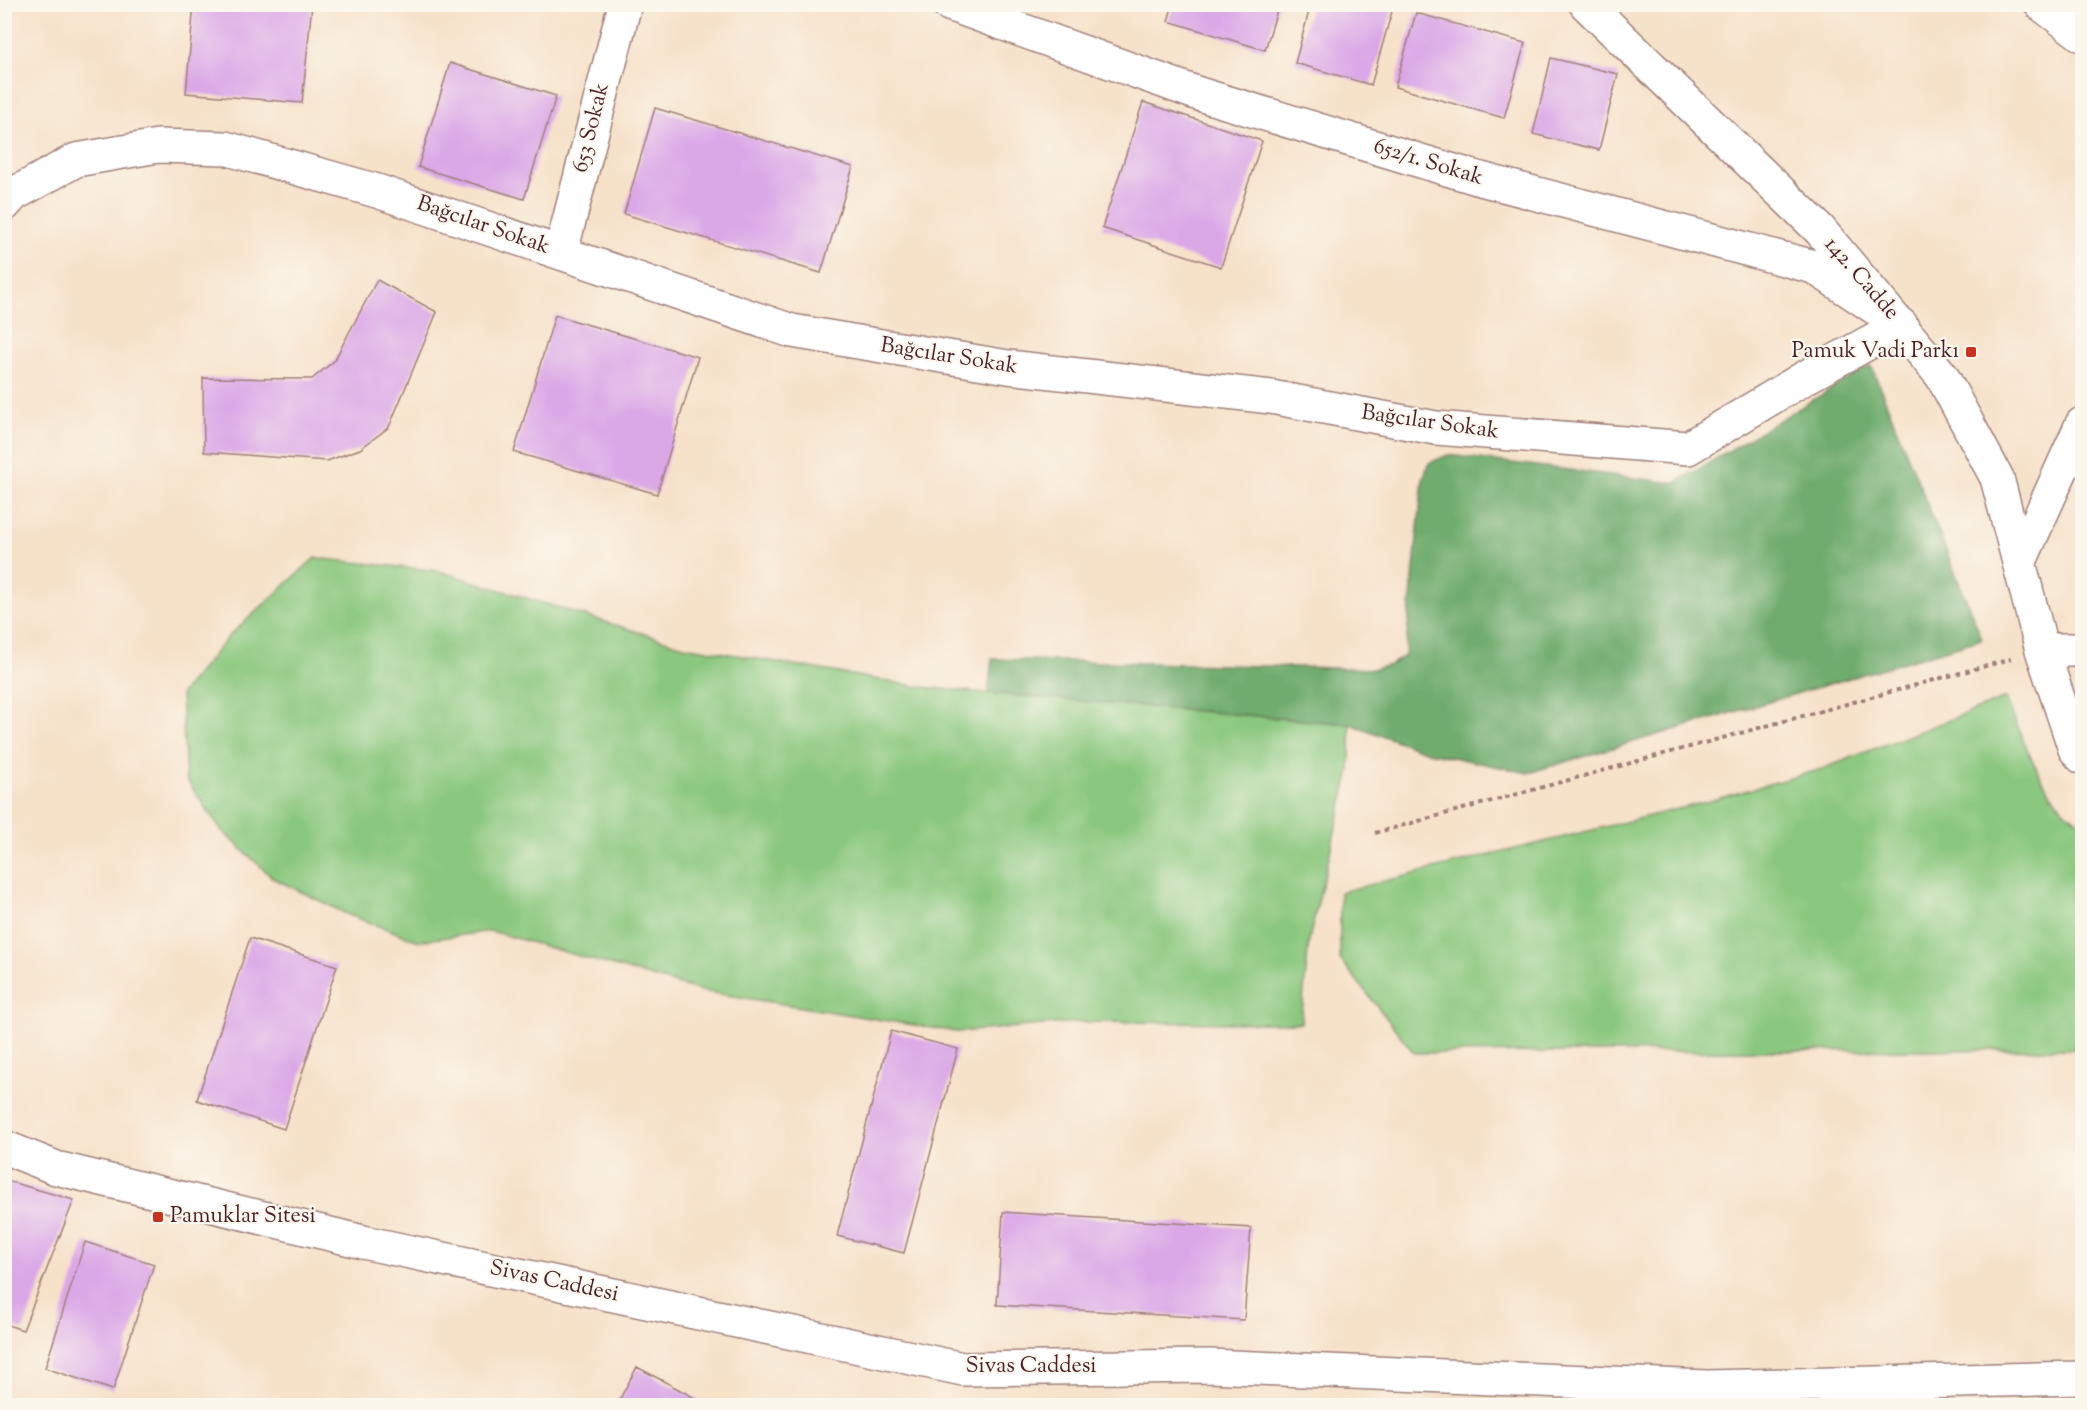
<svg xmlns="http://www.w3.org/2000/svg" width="2087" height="1410" font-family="'Sorts Mill Goudy',serif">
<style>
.green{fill:#8bc87f;stroke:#6a7455;stroke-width:1.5}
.forest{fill:#70ac6e;stroke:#5d664c;stroke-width:1.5}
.building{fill:#daa7e7}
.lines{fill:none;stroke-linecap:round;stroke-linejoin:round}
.minor-casing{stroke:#a0807a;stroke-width:36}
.path{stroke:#a0807a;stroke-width:4;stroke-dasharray:4.5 4.5;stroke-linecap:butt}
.minor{stroke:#fff;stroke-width:33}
.poi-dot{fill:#c8321e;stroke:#fbf7ec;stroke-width:2}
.labels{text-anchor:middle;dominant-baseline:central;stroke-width:4.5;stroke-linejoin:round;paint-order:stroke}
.street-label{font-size:22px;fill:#4a1f2b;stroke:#fbf7ec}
.poi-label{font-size:22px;fill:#4a1f2b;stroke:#fbf7ec;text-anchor:end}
</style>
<rect width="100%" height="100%" fill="#fbf7ec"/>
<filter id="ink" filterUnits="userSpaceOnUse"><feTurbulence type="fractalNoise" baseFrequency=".0167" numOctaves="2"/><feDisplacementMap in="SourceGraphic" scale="12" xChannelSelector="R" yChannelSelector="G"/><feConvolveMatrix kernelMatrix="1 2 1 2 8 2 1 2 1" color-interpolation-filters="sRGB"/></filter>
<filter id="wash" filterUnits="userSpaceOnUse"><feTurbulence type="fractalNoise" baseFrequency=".008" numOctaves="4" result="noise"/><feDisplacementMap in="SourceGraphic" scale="24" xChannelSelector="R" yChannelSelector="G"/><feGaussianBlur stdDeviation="1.35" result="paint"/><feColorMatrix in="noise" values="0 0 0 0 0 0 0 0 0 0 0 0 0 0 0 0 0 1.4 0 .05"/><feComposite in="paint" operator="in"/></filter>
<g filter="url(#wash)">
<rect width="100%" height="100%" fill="#f6e1c9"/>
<path class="green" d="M 315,558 L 439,571 L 684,646 L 920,687 L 1350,724 L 1350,770 L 1309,939 L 1301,1023 L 1080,1022 L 957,1032 L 701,991 L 491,931 L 419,941 L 349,915 L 273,878 L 221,830 L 186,779 L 181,694 L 229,636 Z
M 2006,698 C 2021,734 2046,807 2082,823 L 2082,1049 L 1414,1053 L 1340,959 L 1340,892 L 1702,803 L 1822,769 Z"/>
<path class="forest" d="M 1871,365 L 1982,639 L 1528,773 L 1428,752 L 1350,724 L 988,693 L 992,659 L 1374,669 L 1390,665 L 1405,656 L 1423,479 L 1429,463 L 1448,455 L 1675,483 Z"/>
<g id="blocks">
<path class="building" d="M 194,4 L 312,4 L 302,103 L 186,93 Z
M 1173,4 L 1279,4 L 1265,50 L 1168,21 Z
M 1311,4 L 1394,4 L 1371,85 L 1295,63 Z
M 1416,13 L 1525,43 L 1504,118 L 1395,87 Z
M 1551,58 L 1618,74 L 1599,150 L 1533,134 Z
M 450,63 L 556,96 L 524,199 L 418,167 Z
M 1143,102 L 1262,141 L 1221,267 L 1102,228 Z
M 655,108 L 853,167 L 821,273 L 624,214 Z
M 377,280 L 437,312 L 389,427 L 360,449 L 327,461 L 204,452 L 203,378 L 312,379 L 334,361 Z
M 555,315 L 698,357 L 657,494 L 514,452 Z
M 250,938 L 337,966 L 284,1129 L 197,1100 Z
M 891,1031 L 958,1049 L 904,1253 L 837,1236 Z
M 4,1180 L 74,1200 L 23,1330 L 4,1324 Z
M 1003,1212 L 1251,1228 L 1244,1320 L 997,1305 Z
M 85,1242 L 154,1264 L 113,1390 L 45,1368 Z
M 637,1367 L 710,1406 L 616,1406 Z"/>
</g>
</g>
<g filter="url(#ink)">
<use href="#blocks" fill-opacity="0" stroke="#a0807a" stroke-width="1.5"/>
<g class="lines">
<g class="minor-casing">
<path id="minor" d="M 1586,4 L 1820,230 L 1942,376 L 1997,478 L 2042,650 L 2082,650
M 2041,4 L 2082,35
M 4,205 L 14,194 L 76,160 L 158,146 L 225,148 L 377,191 L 792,331 L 1008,367 L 1271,397 L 1436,428 L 1688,448 L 1806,377 L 1901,325 L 1814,267 L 1477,178 L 1199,94 L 949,4
M 561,252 L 625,4
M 2020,561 L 2082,424
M 2042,650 L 2075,749 L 2082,757
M 4,1147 L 56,1168 L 363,1242 L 963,1369 L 1209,1366 L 1707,1387 L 2082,1378"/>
</g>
<path class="path" d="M 1375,833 L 2011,659"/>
<use href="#minor" class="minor"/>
</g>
</g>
<g class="poi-dot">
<rect x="1965" y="346" width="12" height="12" rx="3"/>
<rect x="152" y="1211" width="12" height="12" rx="3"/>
</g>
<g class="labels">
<g class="street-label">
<text transform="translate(592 128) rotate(-76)">653 Sokak</text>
<text transform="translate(1428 163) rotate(17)">652/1. Sokak</text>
<text transform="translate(483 226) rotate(19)">Bağcılar Sokak</text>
<text transform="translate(1861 279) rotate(49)">142. Cadde</text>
<text transform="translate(949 357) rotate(9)">Bağcılar Sokak</text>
<text transform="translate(1430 423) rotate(8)">Bağcılar Sokak</text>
<text transform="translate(554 1282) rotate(12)">Sivas Caddesi</text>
<text x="1031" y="1367">Sivas Caddesi</text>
</g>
<g class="poi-label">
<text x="1959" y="352">Pamuk Vadi Parkı</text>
<text x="170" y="1217" text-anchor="start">Pamuklar Sitesi</text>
</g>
</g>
<rect width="2087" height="1410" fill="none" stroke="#fbf7ec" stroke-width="24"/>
</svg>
